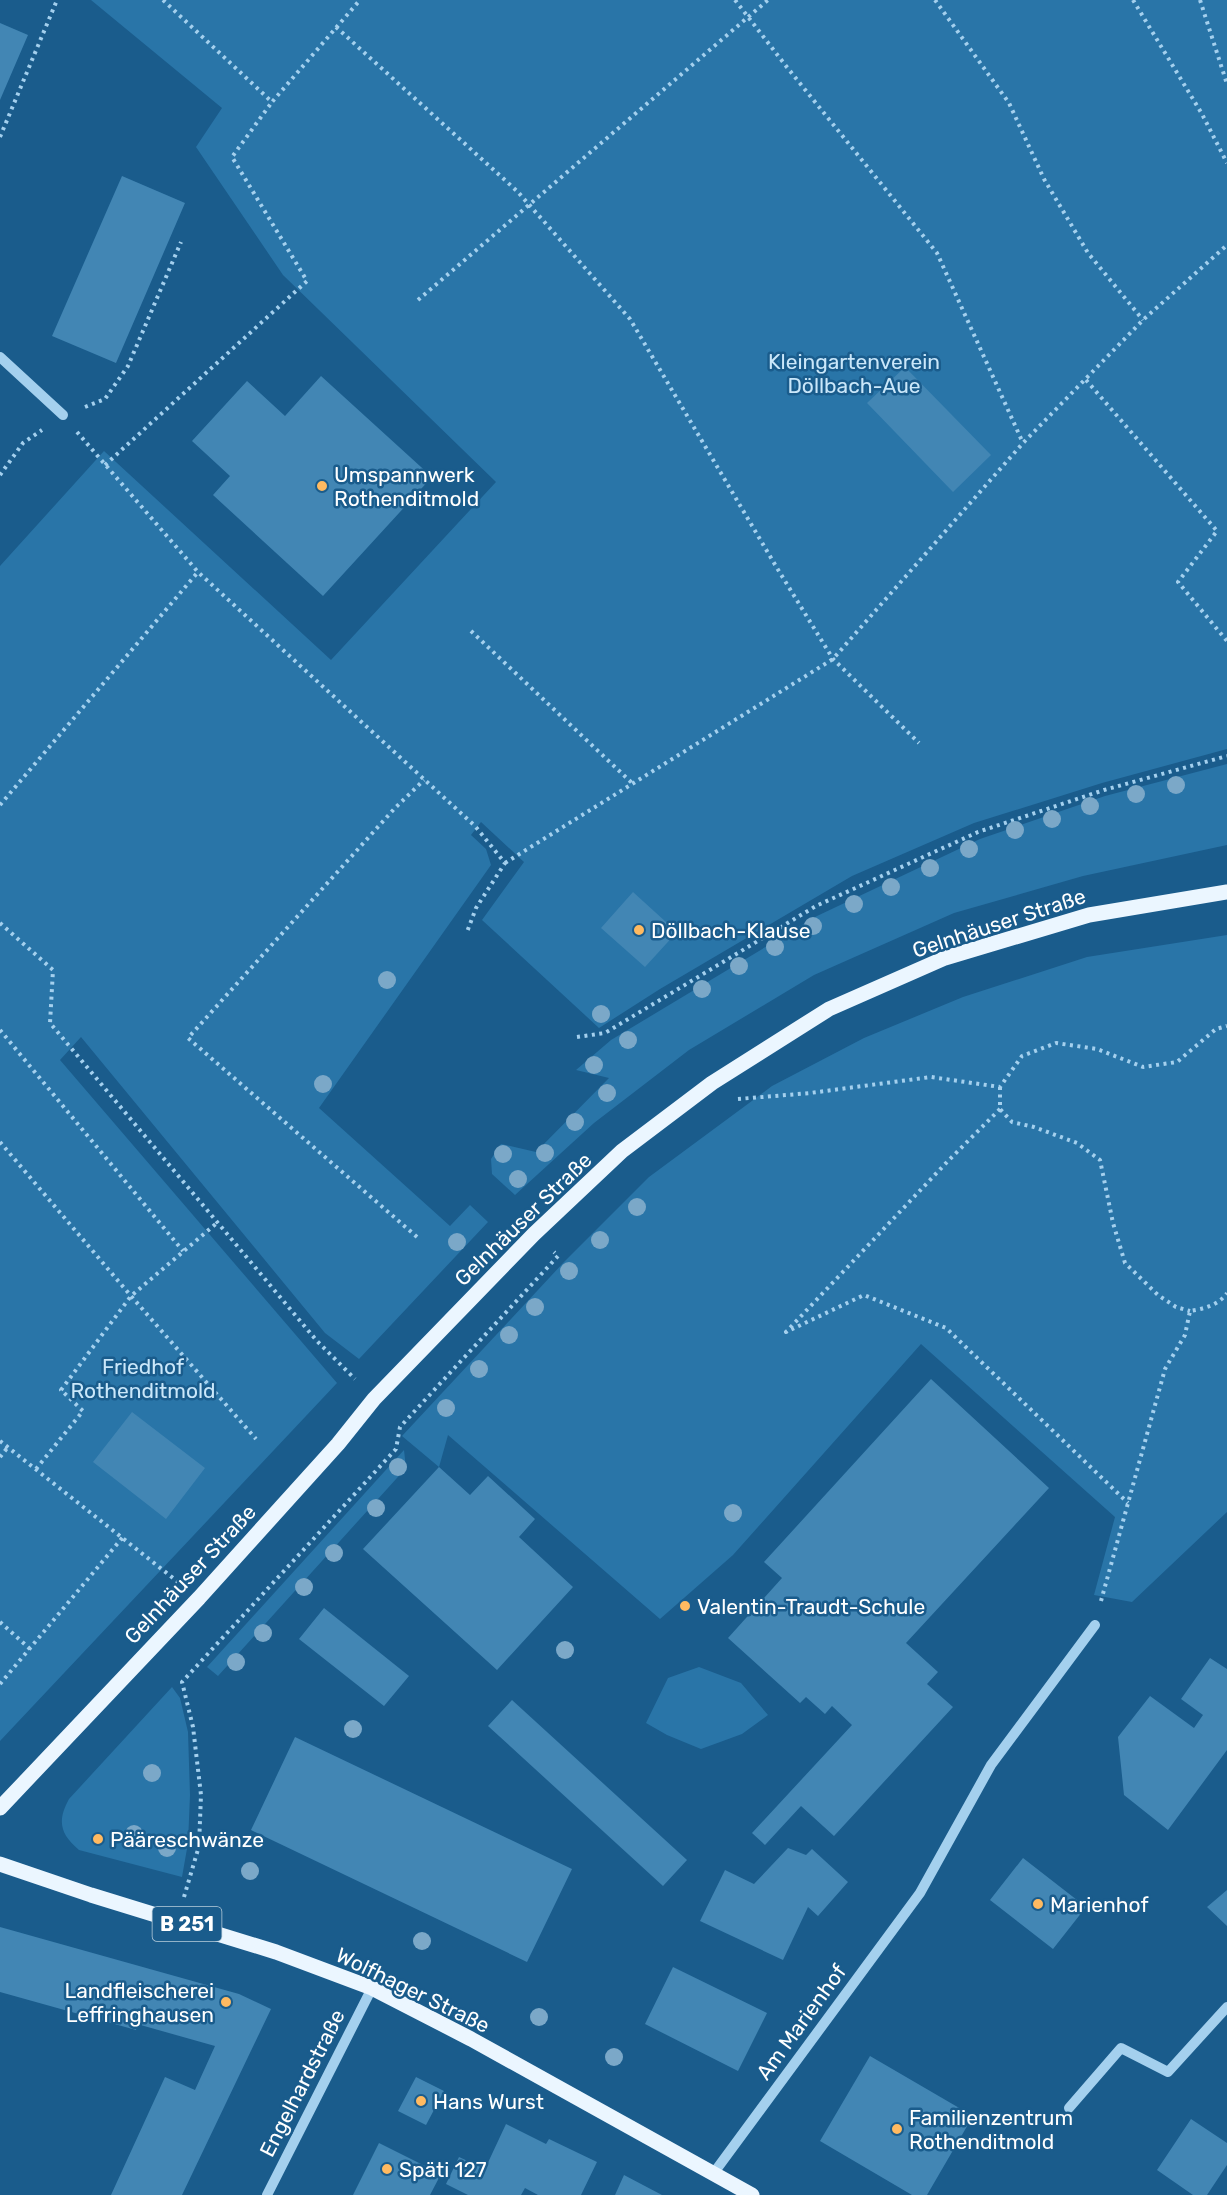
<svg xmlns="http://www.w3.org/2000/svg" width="1227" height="2195" font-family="Rubik,sans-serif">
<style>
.green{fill:#2975a8}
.building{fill:#4286b4}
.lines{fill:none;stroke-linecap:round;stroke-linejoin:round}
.path{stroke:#a4d0ee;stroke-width:4;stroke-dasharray:3 4.5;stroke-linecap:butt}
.minor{stroke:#a4d0ee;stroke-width:10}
.major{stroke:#ebf6ff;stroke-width:15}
.tree{fill:#7ba8c8}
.poi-dot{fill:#ffba61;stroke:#1a5c8c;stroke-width:2}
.labels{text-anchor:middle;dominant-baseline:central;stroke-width:5;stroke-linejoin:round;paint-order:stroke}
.shield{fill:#1a5c8c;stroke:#bacedc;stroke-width:1.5}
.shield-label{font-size:20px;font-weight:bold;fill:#fff}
.park-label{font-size:21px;fill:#cae7fa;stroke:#1a5c8c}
.poi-label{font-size:21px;fill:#fff;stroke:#1a5c8c;text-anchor:start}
.street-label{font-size:21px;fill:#fff;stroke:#1a5c8c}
</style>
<rect width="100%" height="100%" fill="#1a5c8c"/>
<path class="green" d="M 91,0 L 1227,0 L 1227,749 L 1102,783 L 974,823 L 852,876 L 660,989 L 599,1028 L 482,920 L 524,862 L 481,822 L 471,835 L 486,849 L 491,865 L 319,1108 L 450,1226 L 470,1205 L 488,1222 L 359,1359 L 325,1333 L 81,1037 L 60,1060 L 337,1383 L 0,1741 L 0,566 L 104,451 L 331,660 L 496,482 L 283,275 L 196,147 L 222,108 Z
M 1227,764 L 1227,845 L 1083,876 L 954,913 L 814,975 L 689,1050 L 594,1123 L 515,1195 L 492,1174 L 491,1159 L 501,1144 L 536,1152 L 609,1078 L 576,1070 L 611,1040 L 817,916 L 980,839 L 1105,796 Z
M 1227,935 L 1227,1512 L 1132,1602 L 1094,1595 L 1115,1517 L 921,1344 L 733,1555 L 660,1619 L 448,1435 L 439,1467 L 402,1436 L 564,1262 L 649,1177 L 772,1086 L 864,1038 L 963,997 L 1087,957 Z
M 404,1450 L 406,1468 L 218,1676 L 207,1667 Z
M 699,1667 L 741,1683 L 768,1715 L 742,1734 L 701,1749 L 667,1735 L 646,1723 L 668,1678 Z
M 172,1687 L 180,1698 L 188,1732 L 190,1795 L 188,1843 L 182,1877 L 79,1850 C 60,1834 57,1821 69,1799 Z"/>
<path class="building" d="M 0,23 L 28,35 L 0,100 Z
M 122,176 L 185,203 L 116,363 L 52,336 Z
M 905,367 L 991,455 L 953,492 L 867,403 Z
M 321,376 L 432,477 L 323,596 L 213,495 L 230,476 L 192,441 L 247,381 L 285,416 Z
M 633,892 L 677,932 L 645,967 L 601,928 Z
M 931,1379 L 1049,1488 L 906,1643 L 938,1672 L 927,1684 L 953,1707 L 834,1836 L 801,1806 L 765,1845 L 752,1833 L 852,1725 L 832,1706 L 825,1714 L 806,1697 L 800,1703 L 728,1638 L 782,1578 L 764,1562 Z
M 132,1412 L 205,1468 L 166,1519 L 93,1462 Z
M 439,1467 L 470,1495 L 488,1476 L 535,1519 L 519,1537 L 573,1587 L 497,1670 L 363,1549 Z
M 324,1608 L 409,1676 L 384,1706 L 299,1639 Z
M 1210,1658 L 1227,1669 L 1227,1750 L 1168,1830 L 1124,1795 L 1118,1737 L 1150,1696 L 1194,1728 L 1203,1715 L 1181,1699 Z
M 512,1700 L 687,1860 L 663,1886 L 488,1726 Z
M 295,1737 L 572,1869 L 527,1962 L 251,1830 Z
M 788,1848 L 806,1855 L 812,1849 L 848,1882 L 818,1916 L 808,1907 L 783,1960 L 700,1921 L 725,1870 L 754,1884 Z
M 1023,1858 L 1086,1907 L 1053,1949 L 990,1900 Z
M 1227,1890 L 1227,1926 L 1207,1907 Z
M 0,1927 L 239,1994 L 271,2009 L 182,2195 L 111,2195 L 165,2077 L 195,2090 L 215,2046 L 137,2024 L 136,2030 L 0,1992 Z
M 673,1967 L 767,2013 L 738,2071 L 645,2024 Z
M 870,2056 L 973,2116 L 927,2195 L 912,2195 L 820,2141 Z
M 416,2077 L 444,2091 L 426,2125 L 398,2111 Z
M 1191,2119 L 1227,2143 L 1227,2165 L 1207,2195 L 1193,2195 L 1157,2170 Z
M 506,2124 L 546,2144 L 549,2139 L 597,2162 L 581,2195 L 538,2195 L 525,2188 L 521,2195 L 468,2195 L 446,2184 L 459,2157 L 485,2169 Z
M 379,2143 L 441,2174 L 430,2195 L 353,2195 Z
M 624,2175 L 662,2195 L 615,2195 Z"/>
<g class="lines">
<path class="path" d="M 163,0 L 272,102 L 360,0
M 735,0 L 786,66 L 937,253 L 1023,443
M 935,0 L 1009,103 L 1044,179 L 1088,253 L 1143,320
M 1133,0 L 1202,114 L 1227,163
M 1200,0 L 1227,84
M 336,27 L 517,191 L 630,319 L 777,568 L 833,659 L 919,743
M 0,137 L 57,0
M 418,300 L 768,0
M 1086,380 L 1217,531 L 1178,582 L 1227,641
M 85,407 L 105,399 L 128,366 L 181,242
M 77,432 L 198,572 L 475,826 L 505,863 L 476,908 L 467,932
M 105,465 L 307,281 L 232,157 L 272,102
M 0,475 L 23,443 L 42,430
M 471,631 L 632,783
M 0,805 L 198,572
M 505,863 L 833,659 L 1023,443 L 1143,320 L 1227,245
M 0,923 L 53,970 L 50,1023 L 317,1341 L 355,1379
M 0,1030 L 183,1251
M 577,1037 L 605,1033 L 816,906 L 978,832 L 1104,790 L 1227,756
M 1000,1087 L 1000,1109 L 1012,1122 L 1034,1127 L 1077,1143 L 1100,1160 L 1113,1223 L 1125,1263 L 1158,1295 L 1176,1307 L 1190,1311
M 738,1099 L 810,1093 L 931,1077 L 1000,1087 L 1022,1056 L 1056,1043 L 1097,1049 L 1143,1067 L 1177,1062 L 1216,1029 L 1227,1026
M 1000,1109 L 948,1161 L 786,1332 L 864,1295 L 946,1328 L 1128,1503
M 0,1142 L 131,1296 L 256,1439
M 417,1237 L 188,1038 L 395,808 L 424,780
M 0,1441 L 178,1582
M 0,1457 L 8,1447
M 36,1469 L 83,1411 L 61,1390 L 131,1296 L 218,1222
M 1101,1601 L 1165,1369 L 1185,1335 L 1190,1311 C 1203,1309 1219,1305 1227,1293
M 0,1622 L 30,1649
M 0,1684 L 123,1537
M 184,1897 L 199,1846 L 201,1795 L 193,1727 L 182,1682 L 396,1449 L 400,1427 L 558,1256 L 554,1252"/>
<path class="minor" d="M 0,357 L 63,415
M 1069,2108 L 1121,2048 L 1168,2072 L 1227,2007
M 713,2174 L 920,1893 L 991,1765 L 1095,1625
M 267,2195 L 372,1988"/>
<path class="major" d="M 0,1808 L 199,1598 L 338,1444 L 374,1399 L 534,1234 L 622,1151 L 712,1083 L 829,1009 L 945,958 L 1089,915 L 1227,892
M 0,1864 L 91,1895 L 276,1952 L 372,1988 L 471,2039 L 752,2195"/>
</g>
<g class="tree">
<circle cx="1176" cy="785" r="9"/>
<circle cx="1136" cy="794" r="9"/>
<circle cx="1090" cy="806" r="9"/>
<circle cx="1052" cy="819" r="9"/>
<circle cx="1015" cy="830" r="9"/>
<circle cx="969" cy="849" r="9"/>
<circle cx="930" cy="868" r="9"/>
<circle cx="891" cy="887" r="9"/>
<circle cx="854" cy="904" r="9"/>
<circle cx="813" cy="926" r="9"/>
<circle cx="775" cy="947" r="9"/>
<circle cx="739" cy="966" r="9"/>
<circle cx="387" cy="980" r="9"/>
<circle cx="702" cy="989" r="9"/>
<circle cx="601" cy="1014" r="9"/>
<circle cx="628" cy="1040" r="9"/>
<circle cx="594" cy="1065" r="9"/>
<circle cx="323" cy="1084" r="9"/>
<circle cx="607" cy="1093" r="9"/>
<circle cx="575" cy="1122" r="9"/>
<circle cx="545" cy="1153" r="9"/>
<circle cx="503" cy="1154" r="9"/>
<circle cx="518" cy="1179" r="9"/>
<circle cx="637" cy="1207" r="9"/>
<circle cx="600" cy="1240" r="9"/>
<circle cx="457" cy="1242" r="9"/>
<circle cx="569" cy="1271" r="9"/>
<circle cx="535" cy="1307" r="9"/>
<circle cx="509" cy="1335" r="9"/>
<circle cx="479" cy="1369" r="9"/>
<circle cx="446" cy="1408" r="9"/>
<circle cx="398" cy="1467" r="9"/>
<circle cx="376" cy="1508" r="9"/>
<circle cx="733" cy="1513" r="9"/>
<circle cx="334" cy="1553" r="9"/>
<circle cx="304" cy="1587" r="9"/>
<circle cx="263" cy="1633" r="9"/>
<circle cx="565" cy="1650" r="9"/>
<circle cx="236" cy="1662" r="9"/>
<circle cx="353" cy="1729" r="9"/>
<circle cx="152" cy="1773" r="9"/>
<circle cx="134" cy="1834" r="9"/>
<circle cx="167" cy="1848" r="9"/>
<circle cx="250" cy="1871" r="9"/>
<circle cx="422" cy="1941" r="9"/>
<circle cx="539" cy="2017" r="9"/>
<circle cx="614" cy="2057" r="9"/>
</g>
<g class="poi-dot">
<circle cx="322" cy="486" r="6"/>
<circle cx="639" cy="930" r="6"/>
<circle cx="685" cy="1606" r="6"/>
<circle cx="98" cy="1839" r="6"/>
<circle cx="1038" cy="1904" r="6"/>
<circle cx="226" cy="2002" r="6"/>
<circle cx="421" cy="2101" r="6"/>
<circle cx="897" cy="2129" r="6"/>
<circle cx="387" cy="2169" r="6"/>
</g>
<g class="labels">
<rect class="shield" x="152.5" y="1907" width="69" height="34" rx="4.5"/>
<g class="shield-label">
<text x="187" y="1924">B 251</text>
</g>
<g class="park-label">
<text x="854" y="361">Kleingartenverein<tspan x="854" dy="24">Döllbach-Aue</tspan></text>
<text x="143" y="1366">Friedhof<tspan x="143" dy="24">Rothenditmold</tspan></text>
</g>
<g class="poi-label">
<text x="334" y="474">Umspannwerk<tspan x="334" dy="24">Rothenditmold</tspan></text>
<text x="651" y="930">Döllbach-Klause</text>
<text x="697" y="1606">Valentin-Traudt-Schule</text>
<text x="110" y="1839">Pääreschwänze</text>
<text x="1050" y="1904">Marienhof</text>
<text x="214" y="1990" text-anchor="end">Landfleischerei<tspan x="214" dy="24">Leffringhausen</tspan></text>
<text x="433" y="2101">Hans Wurst</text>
<text x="909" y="2117">Familienzentrum<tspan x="909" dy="24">Rothenditmold</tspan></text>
<text x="399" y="2169">Späti 127</text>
</g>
<g class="street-label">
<text transform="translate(999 923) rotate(-18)">Gelnhäuser Straße</text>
<text transform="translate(523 1219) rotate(-44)">Gelnhäuser Straße</text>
<text transform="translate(190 1574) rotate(-47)">Gelnhäuser Straße</text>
<text transform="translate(413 1990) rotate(26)">Wolfhager Straße</text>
<text transform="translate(801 2022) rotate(-54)">Am Marienhof</text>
<text transform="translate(302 2083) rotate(-63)">Engelhardstraße</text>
</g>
</g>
</svg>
